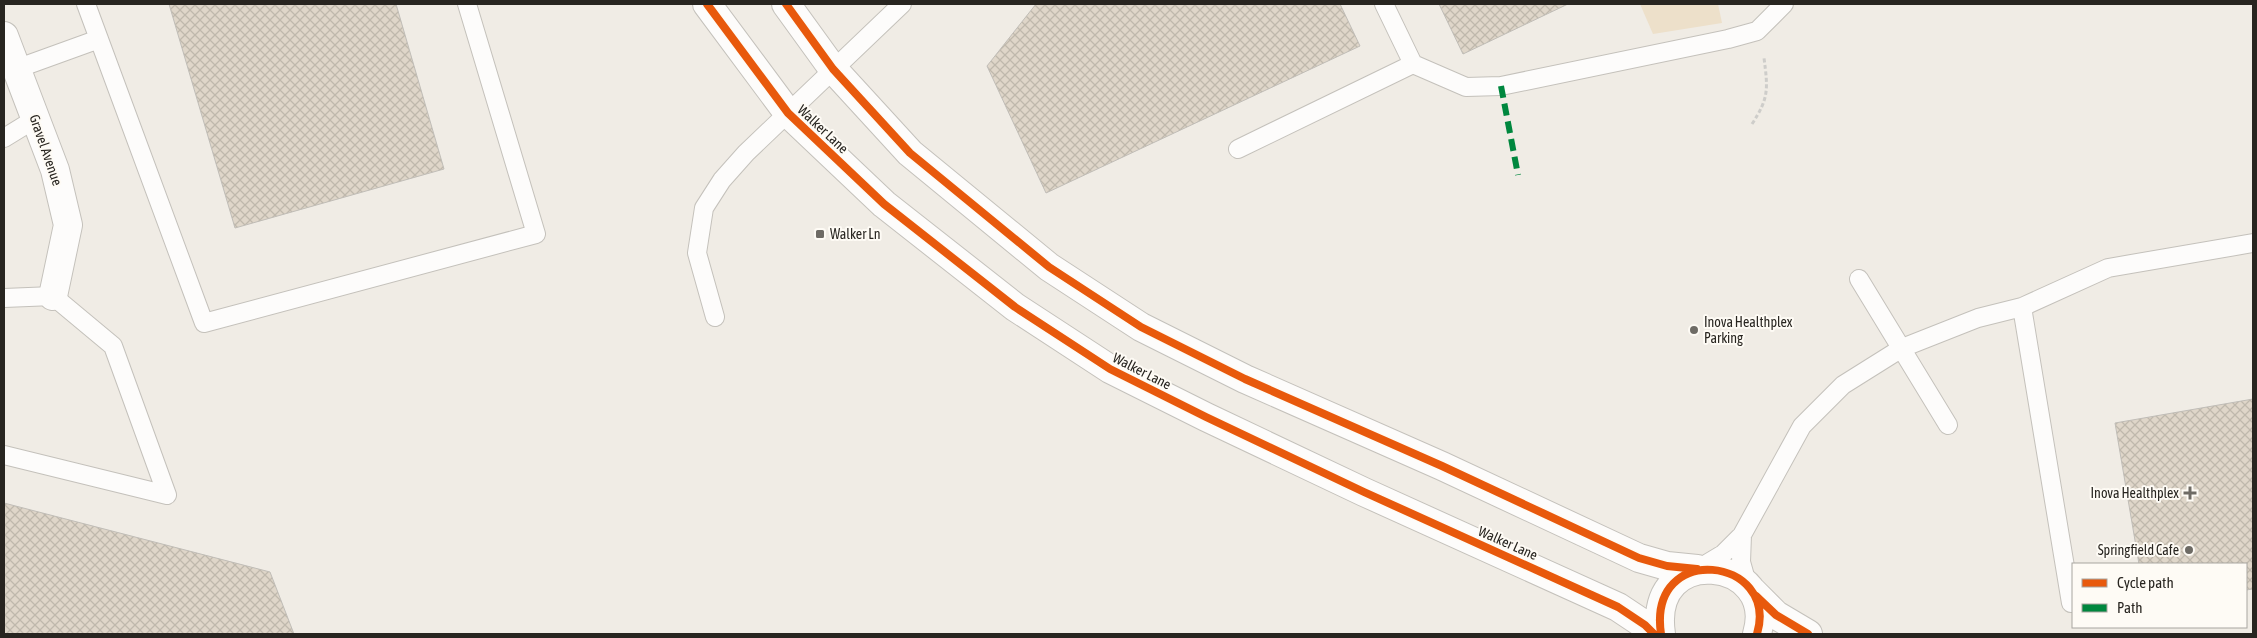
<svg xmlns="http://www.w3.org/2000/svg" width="2257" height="638" font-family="'Asap Condensed',sans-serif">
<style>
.park{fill:#ede0ca}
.building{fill:url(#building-cross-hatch);stroke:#c0bdb7}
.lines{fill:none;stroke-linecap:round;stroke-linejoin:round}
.lane-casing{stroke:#c4c1bb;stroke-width:20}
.street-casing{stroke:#c4c1bb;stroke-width:30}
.secondary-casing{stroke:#c4c1bb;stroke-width:30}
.path{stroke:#cecdca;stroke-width:3;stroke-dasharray:4 2.5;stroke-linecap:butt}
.lane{stroke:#fdfcfb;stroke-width:18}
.street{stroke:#fdfcfb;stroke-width:28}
.secondary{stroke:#fdfcfb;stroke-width:28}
.quiet{stroke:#00873e;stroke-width:6;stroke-dasharray:12 6;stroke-linecap:butt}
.cycleway-casing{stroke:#fefbf5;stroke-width:11}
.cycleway{stroke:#e8590c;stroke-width:8}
.poi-dot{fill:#6e6b65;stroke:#fefbf5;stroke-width:2}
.labels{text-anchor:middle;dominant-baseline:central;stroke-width:4;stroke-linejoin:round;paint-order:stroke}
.street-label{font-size:14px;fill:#282520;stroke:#fefbf5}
.poi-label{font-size:14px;fill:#282520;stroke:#fefbf5;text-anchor:start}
</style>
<defs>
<pattern id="building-cross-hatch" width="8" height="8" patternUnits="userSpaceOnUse" patternTransform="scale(1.25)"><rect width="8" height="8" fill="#dfd6c9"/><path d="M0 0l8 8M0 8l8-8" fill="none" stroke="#bfb8ac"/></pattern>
</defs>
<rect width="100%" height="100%" fill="#f0ece5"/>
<path class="park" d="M 1640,4 L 1718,4 L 1722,23 L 1653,34 Z"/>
<path class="building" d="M 169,4 L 396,4 L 444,169 L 235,228 Z
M 1036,4 L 1340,4 L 1360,46 L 1046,193 L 987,66 Z
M 1439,4 L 1568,4 L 1463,54 Z
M 2253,399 L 2253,589 L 2246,590 L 2246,564 L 2139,564 L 2115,423 Z
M 4,503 L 270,572 L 294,634 L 4,634 Z"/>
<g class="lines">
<g class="lane-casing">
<path id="lane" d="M 86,4 L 204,323 L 536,234 L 467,4
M 1384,4 L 1413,64 L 1466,87 L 1501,86 L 1728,39 L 1757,31 L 1784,4
M 16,69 L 99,39
M 4,138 L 35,119
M 1238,149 L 1413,64
M 1859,279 L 1948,425
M 4,298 L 53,296 L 113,346 L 167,495 L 4,455
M 2022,307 L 2071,603
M 715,317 L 697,253 L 704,208 L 722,180 L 746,153 L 902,4
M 1742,535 L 1741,562 L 1748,587
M 1698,569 L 1723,554 L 1742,535 L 1802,426 L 1843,385 L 1902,348 L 1978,318 L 2022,307 L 2108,268 L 2253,243"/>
</g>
<g class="street-casing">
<path id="street" d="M 4,36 L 55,170 L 68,225 L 53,296"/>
</g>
<g class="secondary-casing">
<path id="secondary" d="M 707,4 L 788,113 L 884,204 L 1015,307 L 1110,369 L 1206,417 L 1364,492 L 1618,607 L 1645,625 L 1654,634
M 786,4 L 833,69 L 910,153 L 1049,267 L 1141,327 L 1245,379 L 1442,466 L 1639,558 L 1667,566 L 1697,569
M 1752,591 L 1776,615 L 1808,634
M 1661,634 C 1647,540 1780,557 1757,634"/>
</g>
<path class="path" d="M 1752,124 C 1769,98 1768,89 1764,58"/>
<use href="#lane" class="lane"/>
<use href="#street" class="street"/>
<use href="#secondary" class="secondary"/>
<path class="quiet" d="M 1501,86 L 1518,175"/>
<g class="cycleway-casing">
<path id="cycleway" d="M 707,4 L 788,113 L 884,204 L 1015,307 L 1110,369 L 1206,417 L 1364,492 L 1618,607 L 1645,625 L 1654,634
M 786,4 L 833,69 L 910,153 L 1049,267 L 1141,327 L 1245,379 L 1442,466 L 1639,558 L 1667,566 L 1697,569
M 1756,596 L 1776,615 L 1808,634
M 1661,634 C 1647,540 1780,557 1757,634"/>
</g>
<use href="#cycleway" class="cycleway"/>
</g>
<g class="poi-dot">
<rect x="815" y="229" width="10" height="10" rx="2.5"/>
<circle cx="1694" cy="330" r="5"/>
<path d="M2187.5 485.5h5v5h5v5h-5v5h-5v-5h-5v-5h5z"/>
<circle cx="2189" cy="550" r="5"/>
</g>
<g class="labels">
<g class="street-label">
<text transform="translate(823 129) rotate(43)">Walker Lane</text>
<text transform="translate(46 150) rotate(71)">Gravel Avenue</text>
<text transform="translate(1142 371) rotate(27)">Walker Lane</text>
<text transform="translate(1508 543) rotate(24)">Walker Lane</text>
</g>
<g class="poi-label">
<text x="830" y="234">Walker Ln</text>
<text x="1704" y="322">Inova Healthplex<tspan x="1704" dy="16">Parking</tspan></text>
<text x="2179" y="493" text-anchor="end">Inova Healthplex</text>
<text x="2179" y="550" text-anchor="end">Springfield Cafe</text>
</g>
</g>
<rect width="2257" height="638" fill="none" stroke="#282520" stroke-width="10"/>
<rect x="2072" y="563" width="175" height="65" fill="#fefbf5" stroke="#a8a5a0"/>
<rect x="2082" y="579" width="25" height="8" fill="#e8590c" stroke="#a8a5a0"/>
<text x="2117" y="588" font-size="15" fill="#282520">Cycle path</text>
<rect x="2082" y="604" width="25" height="8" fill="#00873e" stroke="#a8a5a0"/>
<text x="2117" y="613" font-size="15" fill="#282520">Path</text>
</svg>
